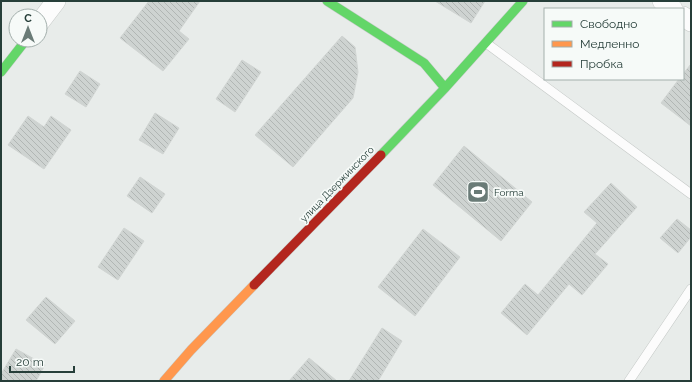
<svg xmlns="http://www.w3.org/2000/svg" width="692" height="382" font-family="Raleway,sans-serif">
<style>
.building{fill:url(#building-back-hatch);stroke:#d1d5d3}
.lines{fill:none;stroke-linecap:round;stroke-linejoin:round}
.lane-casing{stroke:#c5c9c7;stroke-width:10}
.street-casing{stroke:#c5c9c7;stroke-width:20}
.fast-casing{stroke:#c3c9c7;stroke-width:10}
.slow-casing{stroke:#c3c9c7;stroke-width:10}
.jam-casing{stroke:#c3c9c7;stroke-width:10}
.lane{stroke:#fcfcfc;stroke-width:9}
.street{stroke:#fcfcfc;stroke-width:19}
.fast{stroke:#63d668;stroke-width:9}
.slow{stroke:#ff974d;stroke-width:9}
.jam{stroke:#b3261e;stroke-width:9}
.labels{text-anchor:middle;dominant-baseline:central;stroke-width:3.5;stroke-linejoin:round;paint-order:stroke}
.street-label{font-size:10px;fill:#263e39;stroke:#f6faf8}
.poi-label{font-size:10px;fill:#263e39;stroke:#f6faf8;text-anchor:start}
</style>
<defs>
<pattern id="building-back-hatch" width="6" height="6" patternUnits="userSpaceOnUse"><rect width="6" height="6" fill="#ced3d1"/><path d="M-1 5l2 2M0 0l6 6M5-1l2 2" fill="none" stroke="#b1b6b4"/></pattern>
</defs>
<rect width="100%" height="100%" fill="#e8ecea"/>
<path class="building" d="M 149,1 L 200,1 L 179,31 L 189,39 L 163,71 L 120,38 Z
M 435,1 L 485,1 L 471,23 Z
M 342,36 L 355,47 L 358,72 L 353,98 L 293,167 L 255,135 Z
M 242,60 L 261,72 L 235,112 L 216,99 Z
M 691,64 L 691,126 L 661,103 L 679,79 L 683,79 L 683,74 Z
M 80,71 L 100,84 L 86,107 L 65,94 Z
M 155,113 L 179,128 L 163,154 L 139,140 Z
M 28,116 L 44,127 L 51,116 L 71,130 L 44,169 L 8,145 Z
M 464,146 L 532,202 L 501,241 L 433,185 Z
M 140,177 L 165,194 L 152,213 L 127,196 Z
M 611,183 L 637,207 L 595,254 L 608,264 L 582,295 L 569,284 L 527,335 L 501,313 L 525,284 L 538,295 L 597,223 L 584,212 Z
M 677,219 L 691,230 L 691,237 L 678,253 L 660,238 Z
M 124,228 L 144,241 L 118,280 L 98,267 Z
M 423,229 L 460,257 L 415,316 L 378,287 Z
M 46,297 L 75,321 L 55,344 L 26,320 Z
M 382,328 L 402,341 L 378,381 L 349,381 Z
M 16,349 L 45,365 L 36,381 L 1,381 L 1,374 Z
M 309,358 L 337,381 L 289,381 Z"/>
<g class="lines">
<g class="lane-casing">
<path id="lane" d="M 486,43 L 691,194
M 629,381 L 691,289"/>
</g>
<g class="street-casing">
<path id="street" d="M 662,1 L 673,9
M 683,16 L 691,22
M 40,22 L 56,1"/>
</g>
<g class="fast-casing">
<path id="fast" d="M 327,1 L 424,63 L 445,88
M 1,72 L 26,40
M 381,155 L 445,88 L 523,1"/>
</g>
<g class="slow-casing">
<path id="slow" d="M 164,381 L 191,350 L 254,285"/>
</g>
<g class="jam-casing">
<path id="jam" d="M 254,285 L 381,155"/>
</g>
<use href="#lane" class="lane"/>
<use href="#street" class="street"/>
<use href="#fast" class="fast"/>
<use href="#slow" class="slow"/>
<use href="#jam" class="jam"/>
</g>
<defs>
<g id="stadium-square" transform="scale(1.15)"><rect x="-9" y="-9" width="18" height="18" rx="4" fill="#6a7b77" stroke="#f6faf8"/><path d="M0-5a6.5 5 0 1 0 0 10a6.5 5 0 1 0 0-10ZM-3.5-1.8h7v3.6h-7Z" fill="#fff"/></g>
</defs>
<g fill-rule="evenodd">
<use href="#stadium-square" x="478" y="192"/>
</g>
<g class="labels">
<g class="street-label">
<text transform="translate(337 184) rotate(-46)">улица Дзержинского</text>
</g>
<g class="poi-label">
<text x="494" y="192">Forma</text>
</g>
</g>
<rect width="692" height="382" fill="none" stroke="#263e39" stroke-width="4"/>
<rect x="544" y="8" width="140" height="72" fill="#f6faf8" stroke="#a3afac"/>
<rect x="552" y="21" width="20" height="6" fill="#63d668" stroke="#a3afac"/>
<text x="580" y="28" font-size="12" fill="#263e39">Свободно</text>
<rect x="552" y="41" width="20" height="6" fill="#ff974d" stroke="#a3afac"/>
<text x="580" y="48" font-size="12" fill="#263e39">Медленно</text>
<rect x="552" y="61" width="20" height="6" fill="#b3261e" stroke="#a3afac"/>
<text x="580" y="68" font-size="12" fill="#263e39">Пробка</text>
<g transform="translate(28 28)"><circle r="19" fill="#f6faf8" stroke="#a3afac"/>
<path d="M0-3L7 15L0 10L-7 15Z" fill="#6a7b77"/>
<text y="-6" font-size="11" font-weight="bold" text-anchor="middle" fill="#263e39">С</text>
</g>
<path d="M10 366v6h64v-6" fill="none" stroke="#263e39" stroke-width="2"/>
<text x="16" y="366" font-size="12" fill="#263e39" stroke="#f6faf8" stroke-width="3" paint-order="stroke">20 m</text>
</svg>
